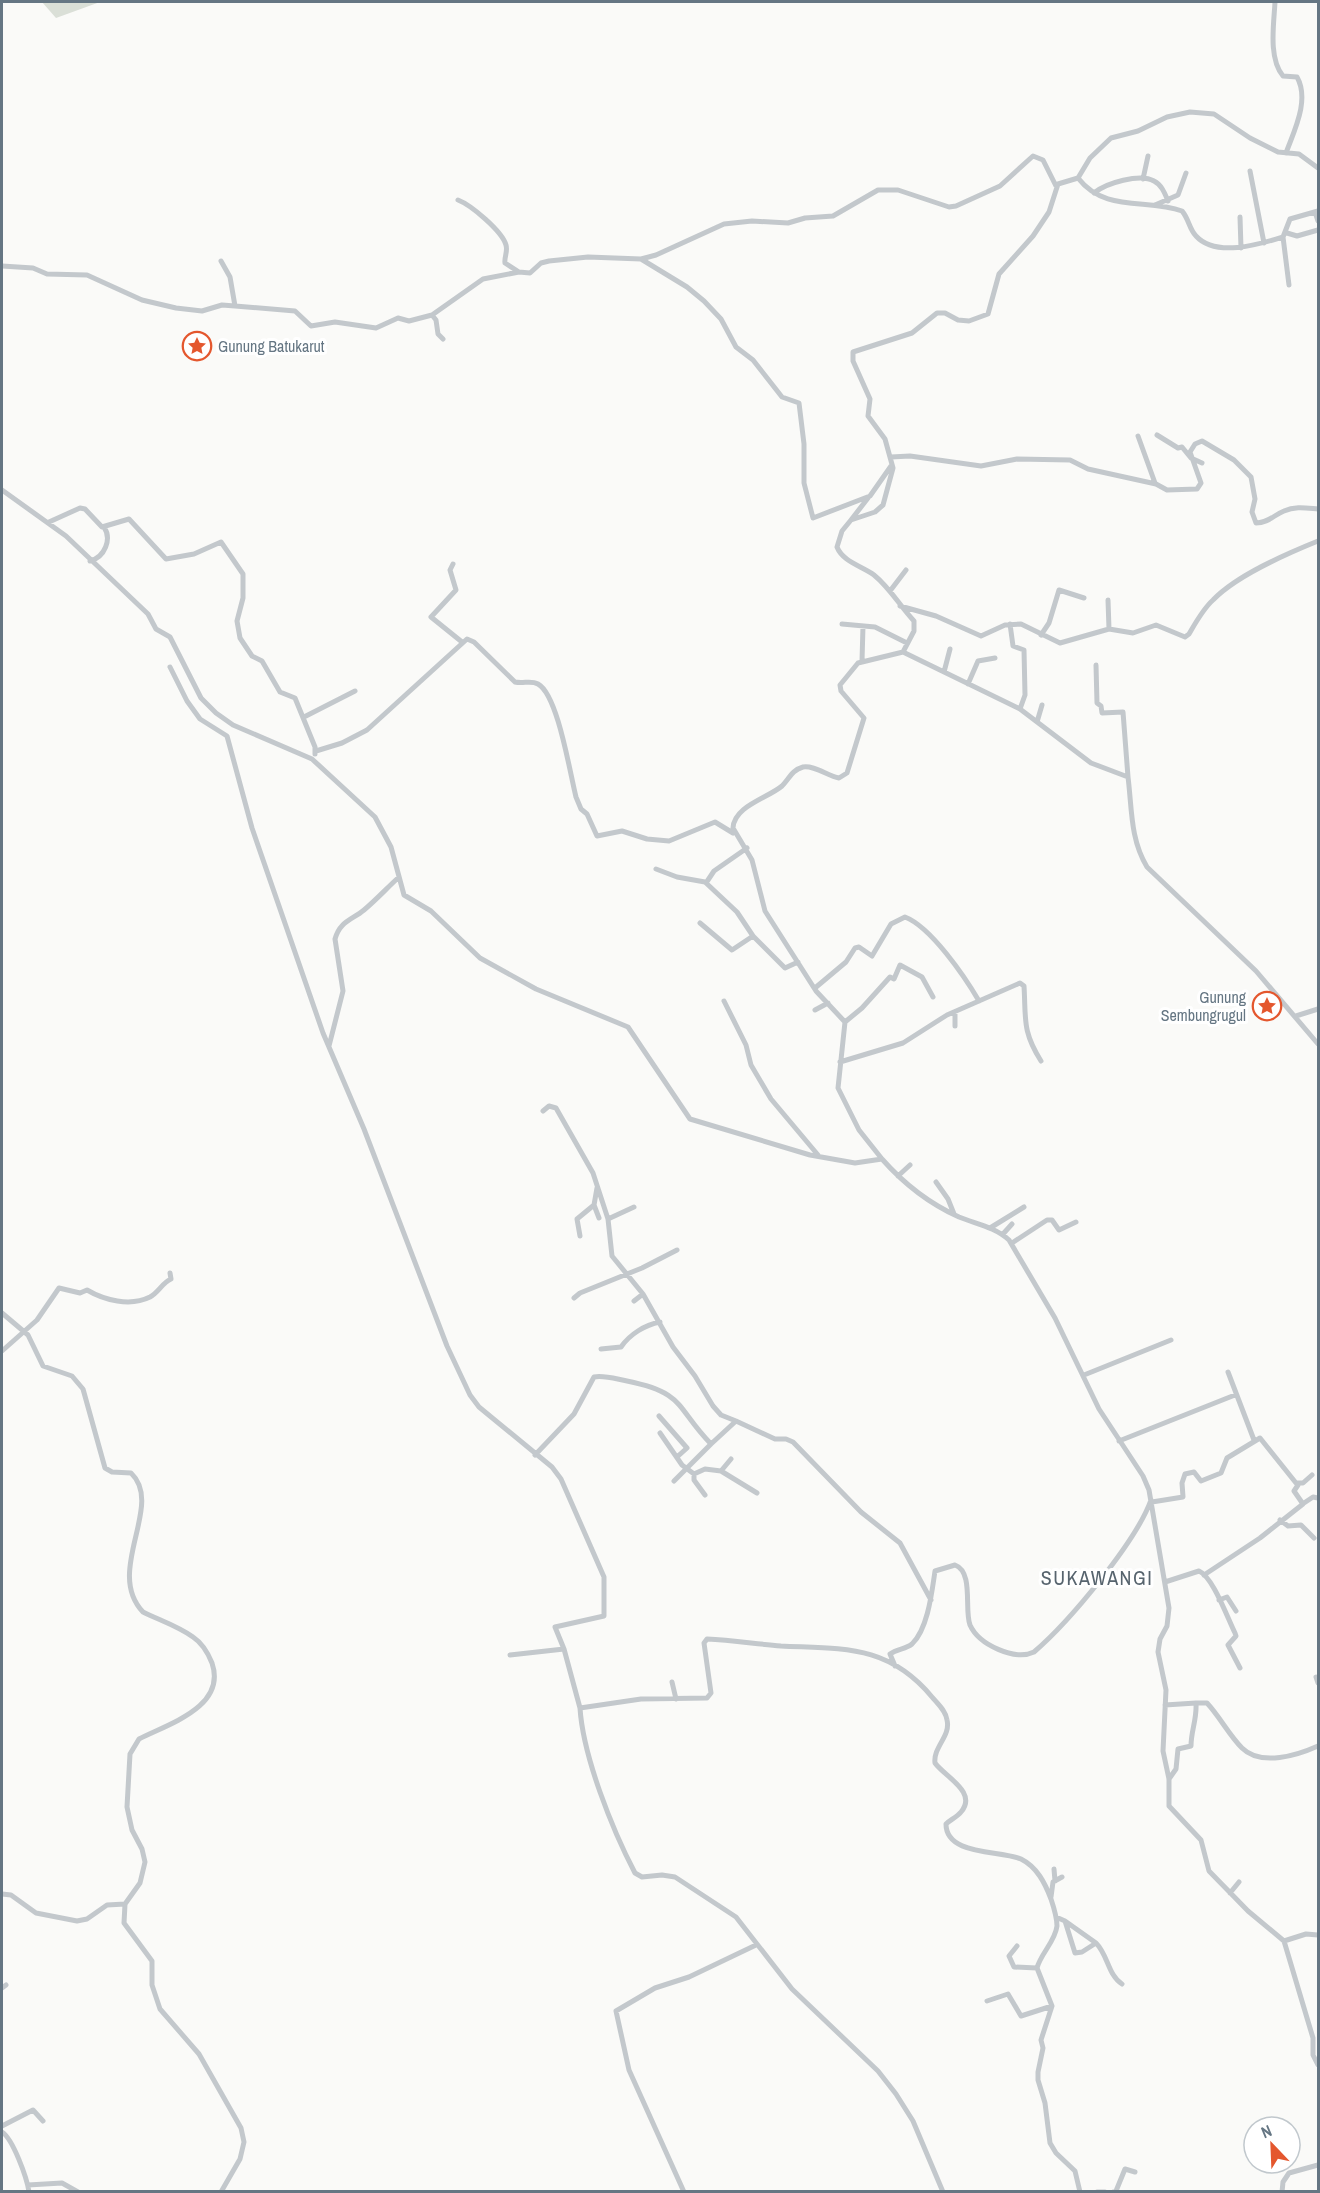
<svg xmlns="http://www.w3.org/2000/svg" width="1320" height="2193" font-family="'Archivo Narrow',sans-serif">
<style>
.green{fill:#dadfd7}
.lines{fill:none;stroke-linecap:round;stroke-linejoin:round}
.minor{stroke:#c3c8cc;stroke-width:5}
.labels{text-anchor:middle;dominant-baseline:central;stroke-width:6;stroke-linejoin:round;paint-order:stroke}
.poi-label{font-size:16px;fill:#657683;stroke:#fff;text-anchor:start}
.quarter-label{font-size:20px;letter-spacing:1.5px;fill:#57646e;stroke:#fff}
</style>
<rect width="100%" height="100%" fill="#fafaf8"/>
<path class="green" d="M 42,2 L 100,2 L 56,18 Z"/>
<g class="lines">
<path class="minor" d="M 1275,2 C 1274,23 1268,58 1283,76 L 1297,77 C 1310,100 1294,131 1286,153
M 1250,171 L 1264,243
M 1078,178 C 1105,213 1147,198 1182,211 C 1189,219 1189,229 1196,236 C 1216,258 1260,244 1283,237 L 1290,219 L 1318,211
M 1143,179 L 1148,156
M 1094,193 C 1106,183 1140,173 1154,181 C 1162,185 1165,194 1168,201
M 458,200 C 471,205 502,231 506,245 C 508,252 504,257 505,263 L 519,272 L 530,273 L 541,263 L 549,261 L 588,257 L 641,259 L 687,287 L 704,301 L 721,319 L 736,347 L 753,360 L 782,397 L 799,403 L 804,444 L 804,483 L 813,518 L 870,496 L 891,466
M 1155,205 L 1178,195 L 1186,173
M 1315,212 L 1318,221
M 1240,217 L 1241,248
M 1287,233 L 1297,236 L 1318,230
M 1283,237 L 1289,285
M 641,259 L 656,255 L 724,224 L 752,221 L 788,223 L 805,218 L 833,216 L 878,190 L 898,190 L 949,207 L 956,206 L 1000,186 L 1033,156 L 1043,160 L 1056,186
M 221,261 L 230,277 L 235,306 L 295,311 L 311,326 L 335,322 L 376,328 L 398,318 L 409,321 L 432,315 L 483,279 L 519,272
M 2,266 L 33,268 L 47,274 L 87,275 L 142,300 L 176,308 L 202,311 L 222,305 L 235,306
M 432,315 L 436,320 L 438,334 L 443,339
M 1157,435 L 1178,448 L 1182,447 L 1191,458 L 1202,463
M 1138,436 L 1155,483
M 891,457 L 910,456 L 981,466 L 1017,459 L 1070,460 L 1088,469 L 1156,484 L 1167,490 L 1197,489 L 1201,483 L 1190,452 L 1195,444 L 1202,441 L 1234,460 L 1251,477 L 1255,499 L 1252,512 L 1256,523 C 1268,523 1274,515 1284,511 C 1295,506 1306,508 1318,509
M 2,490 L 66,536 L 148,614 L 156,629 L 170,637 L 201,698 L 216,713 L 233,725 L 312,759 L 375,817 L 391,847 L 404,895 L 431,911 L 480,958 L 536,989 L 628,1027 L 690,1119 L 810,1155 L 855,1163 L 882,1159 C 904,1184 928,1203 959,1217 C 976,1224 995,1227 1009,1240 L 1055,1318 L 1099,1409 L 1143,1476 L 1149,1490 L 1169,1608 L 1167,1626 L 1160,1639 L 1158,1652 L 1166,1690 L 1163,1751 L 1169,1779 L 1169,1806 L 1201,1840 L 1209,1871 L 1248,1911 L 1284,1941 L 1313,2038 L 1313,2055 L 1318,2065
M 851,520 L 868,498
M 49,522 L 80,508 L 85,509 L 102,527 L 129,519 L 166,559 L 194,554 L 221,542 L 243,574 L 243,598 L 237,621 L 240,638 L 252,656 L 262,661 L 280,692 L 295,698 L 315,747 L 315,754
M 90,561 C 105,557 112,539 104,527
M 453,564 L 450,570 L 456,590 L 431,617 L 462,642
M 890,591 L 906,570
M 1108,600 L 1109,629
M 900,606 L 936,616 L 981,636 L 1005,625 L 1021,624 L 1060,643 L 1109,629 L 1133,633 L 1156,625 L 1185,637 L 1189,634 C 1196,622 1203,609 1213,600 C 1237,575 1286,554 1318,541
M 842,624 L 875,627 L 907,643
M 1010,624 L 1013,646 L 1024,650 L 1025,695 L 1020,709
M 1041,635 L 1049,623 L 1059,590 L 1084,598
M 903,652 L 914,631 L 914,621 C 900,606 890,588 874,575 C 862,566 843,562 837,547 L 842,531 L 851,520 L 875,512 L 883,505 L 893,468 L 885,439 L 868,416 L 870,399 L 853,361 L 853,352 L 912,333 L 937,313 L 945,313 L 958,320 L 969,321 L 988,314 L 999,274 L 1033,236 L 1049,212 L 1058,184 L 1078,178 L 1090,158 L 1111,138 L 1138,131 L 1167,117 L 1190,112 L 1214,114 L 1250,138 L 1278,152 L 1299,154 L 1318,168
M 862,661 L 863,626
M 1096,665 L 1097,703 L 1101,706 L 1102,713 L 1123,712 L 1128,777
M 170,667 L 187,701 L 200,719 L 227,736 L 252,828 L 323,1033 L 364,1129 L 447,1346 L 470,1395 L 479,1407 L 552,1467 L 561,1479 L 604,1577 L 604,1616 L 555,1627 L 564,1649 L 580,1708 L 641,1699 L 707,1698 L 711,1693 L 704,1643 L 707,1639 C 732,1640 756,1644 781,1646 C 842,1649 888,1644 932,1697 C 938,1704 946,1711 947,1720 C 951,1736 933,1747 935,1763 C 945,1777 978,1792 961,1812 C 957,1817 950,1820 946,1824 C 946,1856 1001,1850 1021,1859 C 1037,1867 1045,1883 1051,1899 C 1054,1908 1057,1917 1057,1926 C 1055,1942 1041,1953 1037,1968 L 1052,2006 L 1041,2040 L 1043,2048 L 1038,2072 L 1038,2080 L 1045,2103 L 1050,2143 L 1056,2153 L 1075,2171 L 1080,2192
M 944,672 L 950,649
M 968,684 L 978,661 L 995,658
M 304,717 L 355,691
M 1037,722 L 1042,705
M 316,751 L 342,743 L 367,730 L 467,639 L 474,642 L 515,682 C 523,684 531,680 538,684 C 558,695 570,774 576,797 L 581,809 L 587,814 L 597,836 L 622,831 L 647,839 L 669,841 L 715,822 L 733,833
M 656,869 L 677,877 L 705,882 L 737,912 L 753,936 L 785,968 L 798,962
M 706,883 L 714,871 L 747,848
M 700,923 L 732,950 L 753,936
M 815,988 L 846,962 L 855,948 L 859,947 L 872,956 L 891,924 L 905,917 C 931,927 965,977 979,1001
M 724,1001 L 746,1045 L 751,1065 L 771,1099 L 818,1155
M 815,1010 L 828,1003
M 955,1012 L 955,1026
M 1296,1016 L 1318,1009
M 845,1022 L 862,1008 L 890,977 L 894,979 L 900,965 L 922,977 L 933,997
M 329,1046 L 343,991 L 335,939 C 340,921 352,920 364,910 C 376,900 388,887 399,877
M 840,1062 L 903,1043 L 947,1015 L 1020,983 L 1024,986 C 1026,1019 1022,1031 1041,1061
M 543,1111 L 549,1106 L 556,1108 L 593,1173 L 608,1219 L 612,1256 L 643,1294 L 673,1347 L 695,1376 L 713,1406 L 721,1415 L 736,1421
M 882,1159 L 859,1130 L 838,1088 L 845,1022 L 816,991 L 765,911 L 752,860 L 733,828 C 734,806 768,798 782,786 C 789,779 792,770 803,767 C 814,765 828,776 839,778 L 847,773 L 864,718 L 841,691 L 840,685 L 858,663 L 903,652 L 1020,709 L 1091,763 L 1128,777 C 1132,808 1130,839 1147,867 L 1256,971 L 1318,1044
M 898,1176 L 910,1165
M 936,1182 L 948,1199 L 954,1214
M 597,1188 L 594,1205 L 599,1218
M 608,1219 L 634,1207
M 990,1228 L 1024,1207
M 1003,1234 L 1012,1224
M 580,1236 L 577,1219 L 594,1205
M 1012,1243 L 1047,1220 L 1052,1220 L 1059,1230 L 1076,1222
M 574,1298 L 580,1293 L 642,1268 L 677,1250
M 634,1301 L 643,1294
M 2,1313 L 28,1335 L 43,1366 L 72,1376 L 83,1389 L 105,1468 L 112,1472 L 131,1473 C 165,1505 104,1571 143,1612 C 159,1620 178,1626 193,1637 C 202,1643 208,1653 212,1663 C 227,1707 168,1724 139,1739 L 130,1754 L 127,1807 L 132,1830 L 142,1849 L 145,1862 L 140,1883 L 125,1904 L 124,1923 L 152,1961 L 152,1985 L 160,2009 L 199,2054 L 241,2128 L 244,2142 L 240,2159 L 221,2192
M 601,1349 L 621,1347 C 630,1334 645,1325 660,1322
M 2,1351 L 37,1320 L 59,1288 L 80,1293 L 87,1290 C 104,1300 130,1307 150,1297 C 159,1292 162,1283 171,1279 L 170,1273
M 1228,1372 L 1254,1440
M 1084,1375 L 1171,1340
M 659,1416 L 687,1448 L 677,1457
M 660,1433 L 682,1465 L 694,1474 L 705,1469 L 721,1471 L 731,1459
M 1119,1441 L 1235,1395
M 535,1455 L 574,1414 L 594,1377 C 604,1375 616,1379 627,1381 C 686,1393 675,1407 711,1444 L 736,1421 L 775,1439 L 786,1439 L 793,1442 L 861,1512 L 900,1543 L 931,1600
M 721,1471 L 757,1493
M 694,1474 L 694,1480 L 705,1495
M 674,1481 L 711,1444
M 1152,1502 L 1183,1497 L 1182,1483 L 1185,1474 L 1194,1472 L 1201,1481 L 1221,1473 L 1227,1458 L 1260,1438 L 1296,1483 L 1303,1483 L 1312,1475
M 1304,1503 L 1313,1497 L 1318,1498
M 1280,1520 L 1288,1526 L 1301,1525 L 1314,1538
M 1204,1575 L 1260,1538 L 1303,1504 L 1294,1491 L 1298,1485
M 1165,1582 L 1199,1571 C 1213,1577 1227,1617 1235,1633 L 1236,1636 L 1228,1645 L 1240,1668
M 1219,1600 L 1227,1597 L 1236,1611
M 510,1655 L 564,1649
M 895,1666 L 890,1654 C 897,1649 906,1649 912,1644 C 928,1629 932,1591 935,1571 L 955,1565 C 974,1572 964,1610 970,1625 C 979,1645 1015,1661 1034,1652 C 1069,1622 1136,1542 1151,1500
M 1316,1677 L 1318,1683
M 672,1682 L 676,1699
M 1165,1705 L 1196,1703
M 580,1708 C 583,1756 612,1829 635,1873 L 642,1877 L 662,1875 L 675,1877 L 736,1917 L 792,1989 L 878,2071 L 896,2094 L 913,2121 L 943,2192
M 1169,1779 L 1176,1769 L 1178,1749 L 1191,1746 C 1191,1730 1197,1720 1196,1703 L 1207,1703 C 1220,1717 1229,1735 1242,1748 C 1261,1767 1298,1755 1318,1746
M 1054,1869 L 1055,1881
M 1230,1893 L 1239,1882
M 2,1894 L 11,1895 L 36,1913 L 77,1921 L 87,1919 L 107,1905 L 125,1904
M 1051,1897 L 1053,1882 L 1062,1877
M 1056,1917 L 1065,1921 L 1075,1953 L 1082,1952 L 1096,1943 C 1108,1955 1108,1975 1122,1984
M 1065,1921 L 1096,1943
M 1284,1941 L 1306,1934 L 1318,1935
M 1017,1946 L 1009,1956 L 1014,1967 L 1037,1968
M 2,1988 L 6,1985
M 987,2001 L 1008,1994 L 1021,2016 L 1052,2006
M 2,2126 L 33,2110 L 43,2121
M 2,2132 C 13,2139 27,2178 29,2192
M 28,2185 L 62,2183 L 78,2192
M 684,2192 L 629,2070 L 616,2011 L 655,1988 L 689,1977 L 756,1945
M 1097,2192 L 1105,2192
M 1113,2192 L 1116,2191 L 1125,2169 L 1135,2172
M 1282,2192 L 1283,2182 L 1289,2173 L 1318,2165"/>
</g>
<defs>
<g id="sight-ring" transform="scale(1.5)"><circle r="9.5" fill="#fff" stroke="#e4572e" stroke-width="1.5"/><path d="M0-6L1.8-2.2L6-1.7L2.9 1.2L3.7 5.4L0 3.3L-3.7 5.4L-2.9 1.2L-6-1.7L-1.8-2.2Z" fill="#e4572e"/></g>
</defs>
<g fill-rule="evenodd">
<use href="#sight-ring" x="197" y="346"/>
<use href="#sight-ring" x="1267" y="1006"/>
</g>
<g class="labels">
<g class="poi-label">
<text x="218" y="346">Gunung Batukarut</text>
<text x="1246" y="997" text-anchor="end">Gunung<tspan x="1246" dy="18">Sembungrugul</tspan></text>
</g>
<g class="quarter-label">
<text x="1097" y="1577">SUKAWANGI</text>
</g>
</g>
<rect width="1320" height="2193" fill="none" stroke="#657683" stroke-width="6"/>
<g transform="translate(1272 2145) rotate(337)"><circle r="28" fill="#ffffff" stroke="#c1c8cd" stroke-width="1.5"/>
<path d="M0-4.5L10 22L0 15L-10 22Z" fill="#e4572e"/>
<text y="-9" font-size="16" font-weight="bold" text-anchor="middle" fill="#657683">N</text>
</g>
</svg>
